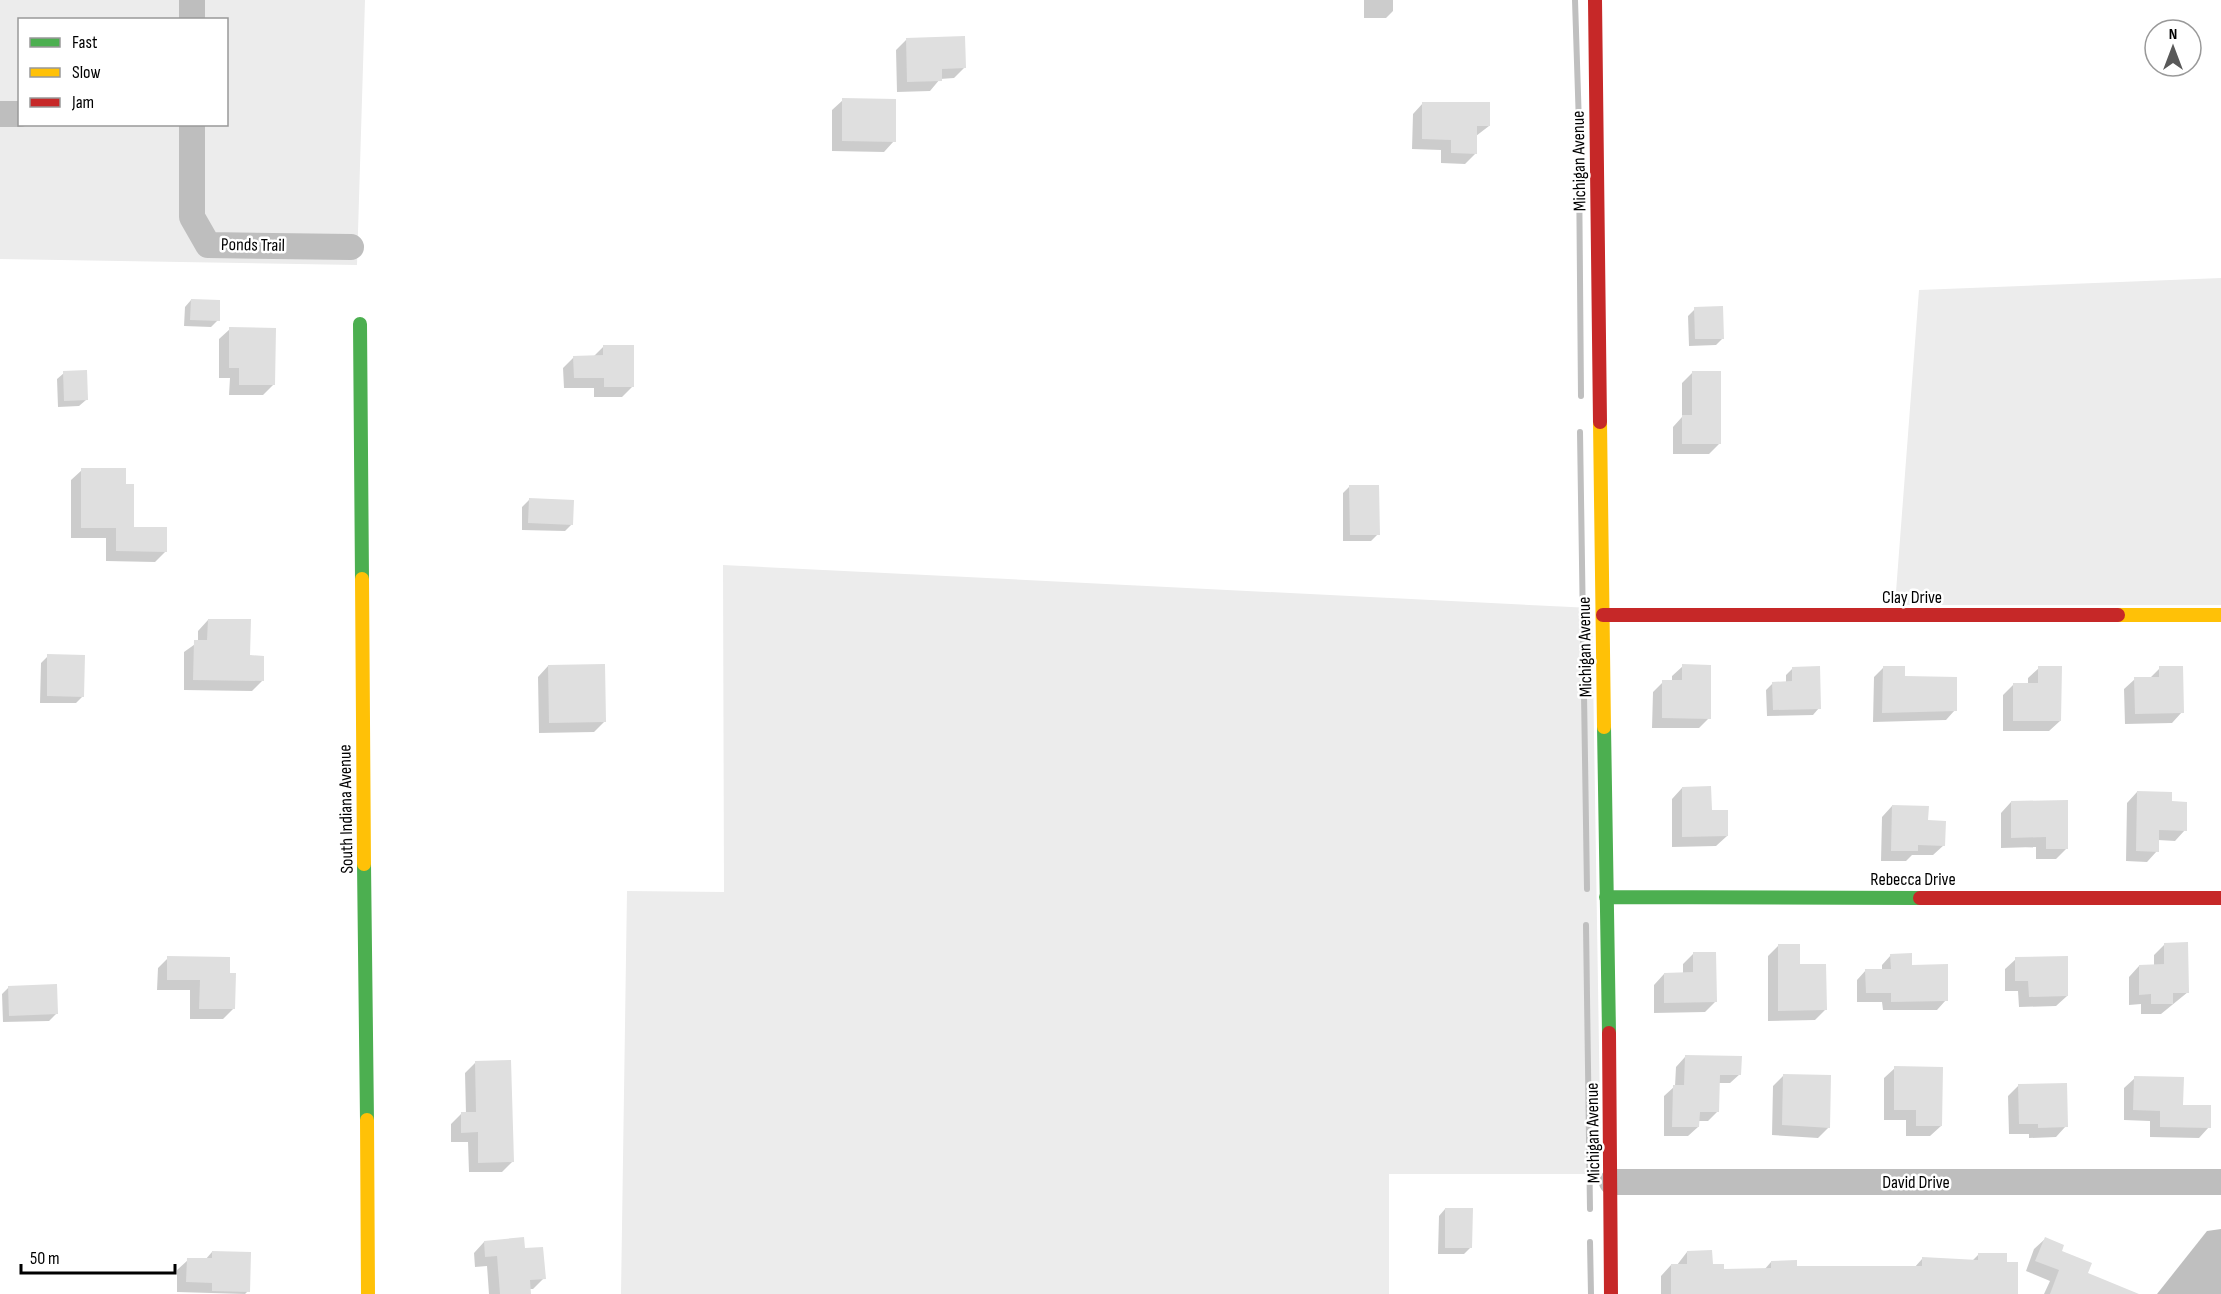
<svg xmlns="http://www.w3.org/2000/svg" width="2221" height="1294" font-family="'Sofia Sans Condensed',sans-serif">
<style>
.green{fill:#ececec;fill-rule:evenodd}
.water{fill:#bfbfbf}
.shadow{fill:#0003}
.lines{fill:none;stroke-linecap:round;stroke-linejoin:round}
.stream{stroke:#bfbfbf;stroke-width:6}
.building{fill:#dfdfdf}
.street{stroke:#bebebe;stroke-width:26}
.fast{stroke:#4caf50;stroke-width:14}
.slow{stroke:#ffc107;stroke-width:14}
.jam{stroke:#c62828;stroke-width:14}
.labels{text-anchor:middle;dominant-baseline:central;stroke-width:5;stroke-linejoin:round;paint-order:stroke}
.street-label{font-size:18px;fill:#000;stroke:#fff}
</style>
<rect width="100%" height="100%" fill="#fff"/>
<path class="green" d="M 0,0 L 365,0 L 357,265 L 0,259 ZM 20,20 L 226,20 L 226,124 L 20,124 Z
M 2221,278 L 2221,605 L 1895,605 L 1919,290 Z
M 723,565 L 1592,608 L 1601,1174 L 1389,1174 L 1389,1294 L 621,1294 L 627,891 L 724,892 Z"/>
<path class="water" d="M 2221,1229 L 2221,1294 L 2157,1294 L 2207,1231 Z"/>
<path class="shadow" d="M 1364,0 L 1393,0 L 1393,11 L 1386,18 L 1364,18 Z
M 906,40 L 964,68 L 954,78 L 940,79 L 930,91 L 897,92 L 896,50 Z
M 843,100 L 894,141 L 884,152 L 832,151 L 832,110 Z
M 1423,103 L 1489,126 L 1476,136 L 1476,153 L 1465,164 L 1441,163 L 1441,150 L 1412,149 L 1413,114 Z
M 191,300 L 218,320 L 211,327 L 184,326 L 185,307 Z
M 1695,309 L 1723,338 L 1716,345 L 1689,346 L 1688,316 Z
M 230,329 L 274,384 L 263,395 L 229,395 L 230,378 L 219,378 L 219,339 Z
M 604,346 L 633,386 L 622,397 L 594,397 L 594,388 L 564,388 L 563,368 L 574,357 L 593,357 Z
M 1693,372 L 1719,444 L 1709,454 L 1673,454 L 1673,427 L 1682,417 L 1682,383 Z
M 64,373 L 86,400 L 79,406 L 58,407 L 57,379 Z
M 82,470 L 124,485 L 133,528 L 166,551 L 155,562 L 106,561 L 106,538 L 71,538 L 71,480 Z
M 1349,487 L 1378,534 L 1371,541 L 1343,541 L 1343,493 Z
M 529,500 L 572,524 L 565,531 L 522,530 L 522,507 Z
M 208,620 L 248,657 L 263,680 L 252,691 L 184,690 L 184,652 L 198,642 L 198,631 Z
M 48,656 L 83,696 L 76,703 L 40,703 L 41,663 Z
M 548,666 L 605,721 L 594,732 L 539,733 L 538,677 Z
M 1683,666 L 1709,718 L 1699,728 L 1652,728 L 1653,692 L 1663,682 L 1672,682 L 1672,676 Z
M 1793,668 L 1819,708 L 1813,715 L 1767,716 L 1766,690 L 1773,683 L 1786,683 L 1786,675 Z
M 1883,668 L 1904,677 L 1955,710 L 1946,720 L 1873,722 L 1874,677 Z
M 2039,668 L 2060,721 L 2049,731 L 2003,731 L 2003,695 L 2014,684 L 2028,684 L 2028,678 Z
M 2160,668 L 2182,712 L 2172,723 L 2125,724 L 2124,689 L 2135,679 L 2149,679 Z
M 1682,788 L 1710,811 L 1727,836 L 1716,846 L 1672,847 L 1672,799 Z
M 2137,792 L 2170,803 L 2185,830 L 2175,841 L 2158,840 L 2157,851 L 2147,862 L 2126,861 L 2127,803 Z
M 2011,802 L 2067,848 L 2056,859 L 2036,859 L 2036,847 L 2001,848 L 2001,813 Z
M 1892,806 L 1927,821 L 1944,845 L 1933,855 L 1912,855 L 1906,861 L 1881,861 L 1882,817 Z
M 2165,944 L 2188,992 L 2161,1014 L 2141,1014 L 2141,1004 L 2129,1005 L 2129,977 L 2139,966 L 2154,966 L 2154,955 Z
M 1778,946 L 1798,966 L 1825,1010 L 1815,1020 L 1768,1021 L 1768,956 Z
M 1693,954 L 1715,1002 L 1705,1012 L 1654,1013 L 1654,985 L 1664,974 L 1683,974 L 1683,964 Z
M 1891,955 L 1911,966 L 1946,1000 L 1937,1010 L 1883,1010 L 1882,1002 L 1857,1002 L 1857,980 L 1866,970 L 1882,970 L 1882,965 Z
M 168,958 L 228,958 L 234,1008 L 223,1019 L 190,1019 L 190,990 L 157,990 L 158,968 Z
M 2016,959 L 2067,996 L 2056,1006 L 2019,1007 L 2018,991 L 2005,991 L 2005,969 Z
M 9,987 L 56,1014 L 49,1021 L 3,1022 L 2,994 Z
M 1685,1057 L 1740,1074 L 1730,1083 L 1718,1083 L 1718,1111 L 1708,1121 L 1698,1121 L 1698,1127 L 1688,1136 L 1664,1136 L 1664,1096 L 1675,1086 L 1676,1067 Z
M 475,1063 L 513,1161 L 502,1172 L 469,1172 L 468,1142 L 451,1142 L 451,1124 L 461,1114 L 466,1114 L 465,1073 Z
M 1895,1068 L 1941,1126 L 1930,1136 L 1906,1136 L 1906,1120 L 1884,1120 L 1884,1078 Z
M 1783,1076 L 1829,1127 L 1818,1138 L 1772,1135 L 1773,1086 Z
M 2135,1078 L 2181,1106 L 2209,1127 L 2199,1138 L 2150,1137 L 2150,1121 L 2124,1120 L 2124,1088 Z
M 2019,1085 L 2066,1126 L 2056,1137 L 2029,1138 L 2029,1134 L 2009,1134 L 2008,1096 Z
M 1445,1209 L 1471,1247 L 1464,1254 L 1438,1254 L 1439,1216 Z
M 2045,1239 L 2060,1252 L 2110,1294 L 2044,1294 L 2050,1281 L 2026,1271 L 2034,1249 Z
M 484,1242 L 524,1250 L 544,1278 L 533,1289 L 529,1289 L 530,1294 L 489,1294 L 487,1266 L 475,1267 L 474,1253 Z
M 212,1252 L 248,1291 L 245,1294 L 177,1292 L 177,1270 L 188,1260 L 205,1260 Z
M 1687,1252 L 1723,1271 L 1764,1270 L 1771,1262 L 1795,1267 L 1914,1268 L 1922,1259 L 1972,1261 L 1978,1255 L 2006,1263 L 2017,1294 L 1661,1294 L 1661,1276 L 1671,1265 L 1677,1265 Z"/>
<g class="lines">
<path class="stream" d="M 1575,0 L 1579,125
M 1579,162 L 1581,396
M 1580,432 L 1587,889
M 1586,925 L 1590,1209
M 1590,1242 L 1591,1294"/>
</g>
<path class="building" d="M 965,36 L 966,68 L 942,69 L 942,81 L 907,82 L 906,38 Z
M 842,98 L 896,99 L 896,142 L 842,141 Z
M 1422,102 L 1490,102 L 1490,126 L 1477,126 L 1477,154 L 1451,153 L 1451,140 L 1422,139 Z
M 191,299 L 220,300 L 220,321 L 190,320 Z
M 1723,306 L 1724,339 L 1695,339 L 1694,307 Z
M 229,327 L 276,328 L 275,385 L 239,385 L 239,368 L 229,368 Z
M 603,345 L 634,345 L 634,387 L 604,387 L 604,378 L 574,378 L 573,356 L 603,355 Z
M 87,370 L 88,400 L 64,401 L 63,371 Z
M 1692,371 L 1721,371 L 1721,444 L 1682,444 L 1682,415 L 1692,415 Z
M 81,468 L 126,468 L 126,484 L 134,484 L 134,527 L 167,527 L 167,552 L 116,551 L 116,528 L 81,528 Z
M 1349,485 L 1379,485 L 1380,535 L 1350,535 Z
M 529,498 L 574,500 L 573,525 L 528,523 Z
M 208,619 L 251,619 L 250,655 L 264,656 L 264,681 L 193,680 L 194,640 L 207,640 Z
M 47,654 L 85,655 L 84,697 L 47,696 Z
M 605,664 L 606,722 L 549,723 L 548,665 Z
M 1682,664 L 1711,665 L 1711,719 L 1662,718 L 1662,680 L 1682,680 Z
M 1820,666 L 1821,709 L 1773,710 L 1772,682 L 1792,681 L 1792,667 Z
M 1883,666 L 1905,666 L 1905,676 L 1957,677 L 1957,711 L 1882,713 Z
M 2038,666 L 2062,666 L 2061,721 L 2013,721 L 2013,683 L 2038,683 Z
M 2159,666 L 2183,666 L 2184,713 L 2135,714 L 2134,677 L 2159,677 Z
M 1711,786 L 1712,810 L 1728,810 L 1728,836 L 1682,837 L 1682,787 Z
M 2137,791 L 2172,792 L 2172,801 L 2187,802 L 2187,831 L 2159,830 L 2159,852 L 2136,851 Z
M 2068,800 L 2068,849 L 2046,849 L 2046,837 L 2011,838 L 2011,801 Z
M 1892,805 L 1929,806 L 1928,820 L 1946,821 L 1945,846 L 1918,845 L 1918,851 L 1891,851 Z
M 2188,942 L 2189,993 L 2173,993 L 2173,1004 L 2151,1004 L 2151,994 L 2139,995 L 2139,965 L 2164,964 L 2164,943 Z
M 1778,944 L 1800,944 L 1800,964 L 1826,964 L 1827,1010 L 1778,1011 Z
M 1693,952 L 1716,952 L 1717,1002 L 1664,1003 L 1664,973 L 1693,972 Z
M 1912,953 L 1912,965 L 1948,964 L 1948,1001 L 1891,1002 L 1891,993 L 1866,993 L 1865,969 L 1891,969 L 1890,954 Z
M 167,956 L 230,957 L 230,973 L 236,973 L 235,1009 L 199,1009 L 200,980 L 167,980 Z
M 2068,956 L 2068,996 L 2029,997 L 2028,981 L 2015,981 L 2015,957 Z
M 57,984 L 58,1014 L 9,1016 L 8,986 Z
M 1685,1055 L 1742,1056 L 1741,1075 L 1720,1075 L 1719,1112 L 1700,1112 L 1699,1127 L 1672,1127 L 1673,1085 L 1684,1085 Z
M 511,1060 L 514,1162 L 478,1163 L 478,1132 L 461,1133 L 461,1112 L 476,1112 L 475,1061 Z
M 1894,1066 L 1943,1067 L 1942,1126 L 1916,1126 L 1916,1110 L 1894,1110 Z
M 1783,1074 L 1831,1075 L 1830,1128 L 1782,1125 Z
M 2134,1076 L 2184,1077 L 2183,1105 L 2211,1105 L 2211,1128 L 2160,1127 L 2160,1111 L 2133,1110 Z
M 2067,1083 L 2068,1127 L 2038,1128 L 2038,1124 L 2019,1124 L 2018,1084 Z
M 1445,1208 L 1473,1208 L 1472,1248 L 1445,1248 Z
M 524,1237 L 525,1248 L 543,1247 L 546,1279 L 530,1280 L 531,1294 L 500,1294 L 497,1256 L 485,1257 L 484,1241 Z
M 2045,1237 L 2064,1245 L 2062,1251 L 2092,1263 L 2088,1273 L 2139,1294 L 2050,1294 L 2059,1270 L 2035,1261 Z
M 1712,1250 L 1713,1264 L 1724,1264 L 1724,1269 L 1771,1268 L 1771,1261 L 1797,1260 L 1797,1266 L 1922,1266 L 1922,1257 L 1978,1260 L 1978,1253 L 2007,1253 L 2007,1262 L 2018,1262 L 2018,1294 L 1671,1294 L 1671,1264 L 1687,1264 L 1687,1251 Z
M 212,1251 L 251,1252 L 250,1292 L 212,1291 L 212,1283 L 186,1282 L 187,1258 L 212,1258 Z"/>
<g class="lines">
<path class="street" d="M 192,0 L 192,20
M 0,114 L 20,114
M 192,124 L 192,217 L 208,245 L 351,247
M 1612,1182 L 2221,1182"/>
<path class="fast" d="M 360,324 L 362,579
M 1604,727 L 1609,1033
M 364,864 L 367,1120
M 1606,897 L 1920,898"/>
<path class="slow" d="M 1600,422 L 1604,727
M 362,579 L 364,864
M 2118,615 L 2221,615
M 367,1120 L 368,1294"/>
<path class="jam" d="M 1595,0 L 1600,422
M 1603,615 L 2118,615
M 1920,898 L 2221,898
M 1609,1033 L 1611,1294"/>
</g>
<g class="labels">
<g class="street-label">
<text transform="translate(1579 161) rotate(-91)">Michigan Avenue</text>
<text transform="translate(253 245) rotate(1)">Ponds Trail</text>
<text x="1912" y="597">Clay Drive</text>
<text transform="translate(1585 647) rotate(-91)">Michigan Avenue</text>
<text transform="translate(346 809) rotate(-91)">South Indiana Avenue</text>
<text x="1913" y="879">Rebecca Drive</text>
<text transform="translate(1593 1133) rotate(-91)">Michigan Avenue</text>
<text x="1916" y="1182">David Drive</text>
</g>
</g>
<rect x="18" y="18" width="210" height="108" fill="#ffffff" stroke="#999999" stroke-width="1.5"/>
<rect x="30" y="38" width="30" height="9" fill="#4caf50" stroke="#999999" stroke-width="1.5"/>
<text x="72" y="48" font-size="18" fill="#000000">Fast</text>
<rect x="30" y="68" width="30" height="9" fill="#ffc107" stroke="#999999" stroke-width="1.5"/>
<text x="72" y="78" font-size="18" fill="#000000">Slow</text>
<rect x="30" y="98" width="30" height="9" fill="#c62828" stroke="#999999" stroke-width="1.5"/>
<text x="72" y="108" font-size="18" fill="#000000">Jam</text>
<g transform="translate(2173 48)"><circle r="28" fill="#ffffff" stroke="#999999" stroke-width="1.5"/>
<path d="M0-4.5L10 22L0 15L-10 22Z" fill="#595959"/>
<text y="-9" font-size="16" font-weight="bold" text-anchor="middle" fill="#000000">N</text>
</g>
<path d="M21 1264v9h154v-9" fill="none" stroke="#000000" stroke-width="3"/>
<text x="30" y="1264" font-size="18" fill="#000000" stroke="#ffffff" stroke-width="4.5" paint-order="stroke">50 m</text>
</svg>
